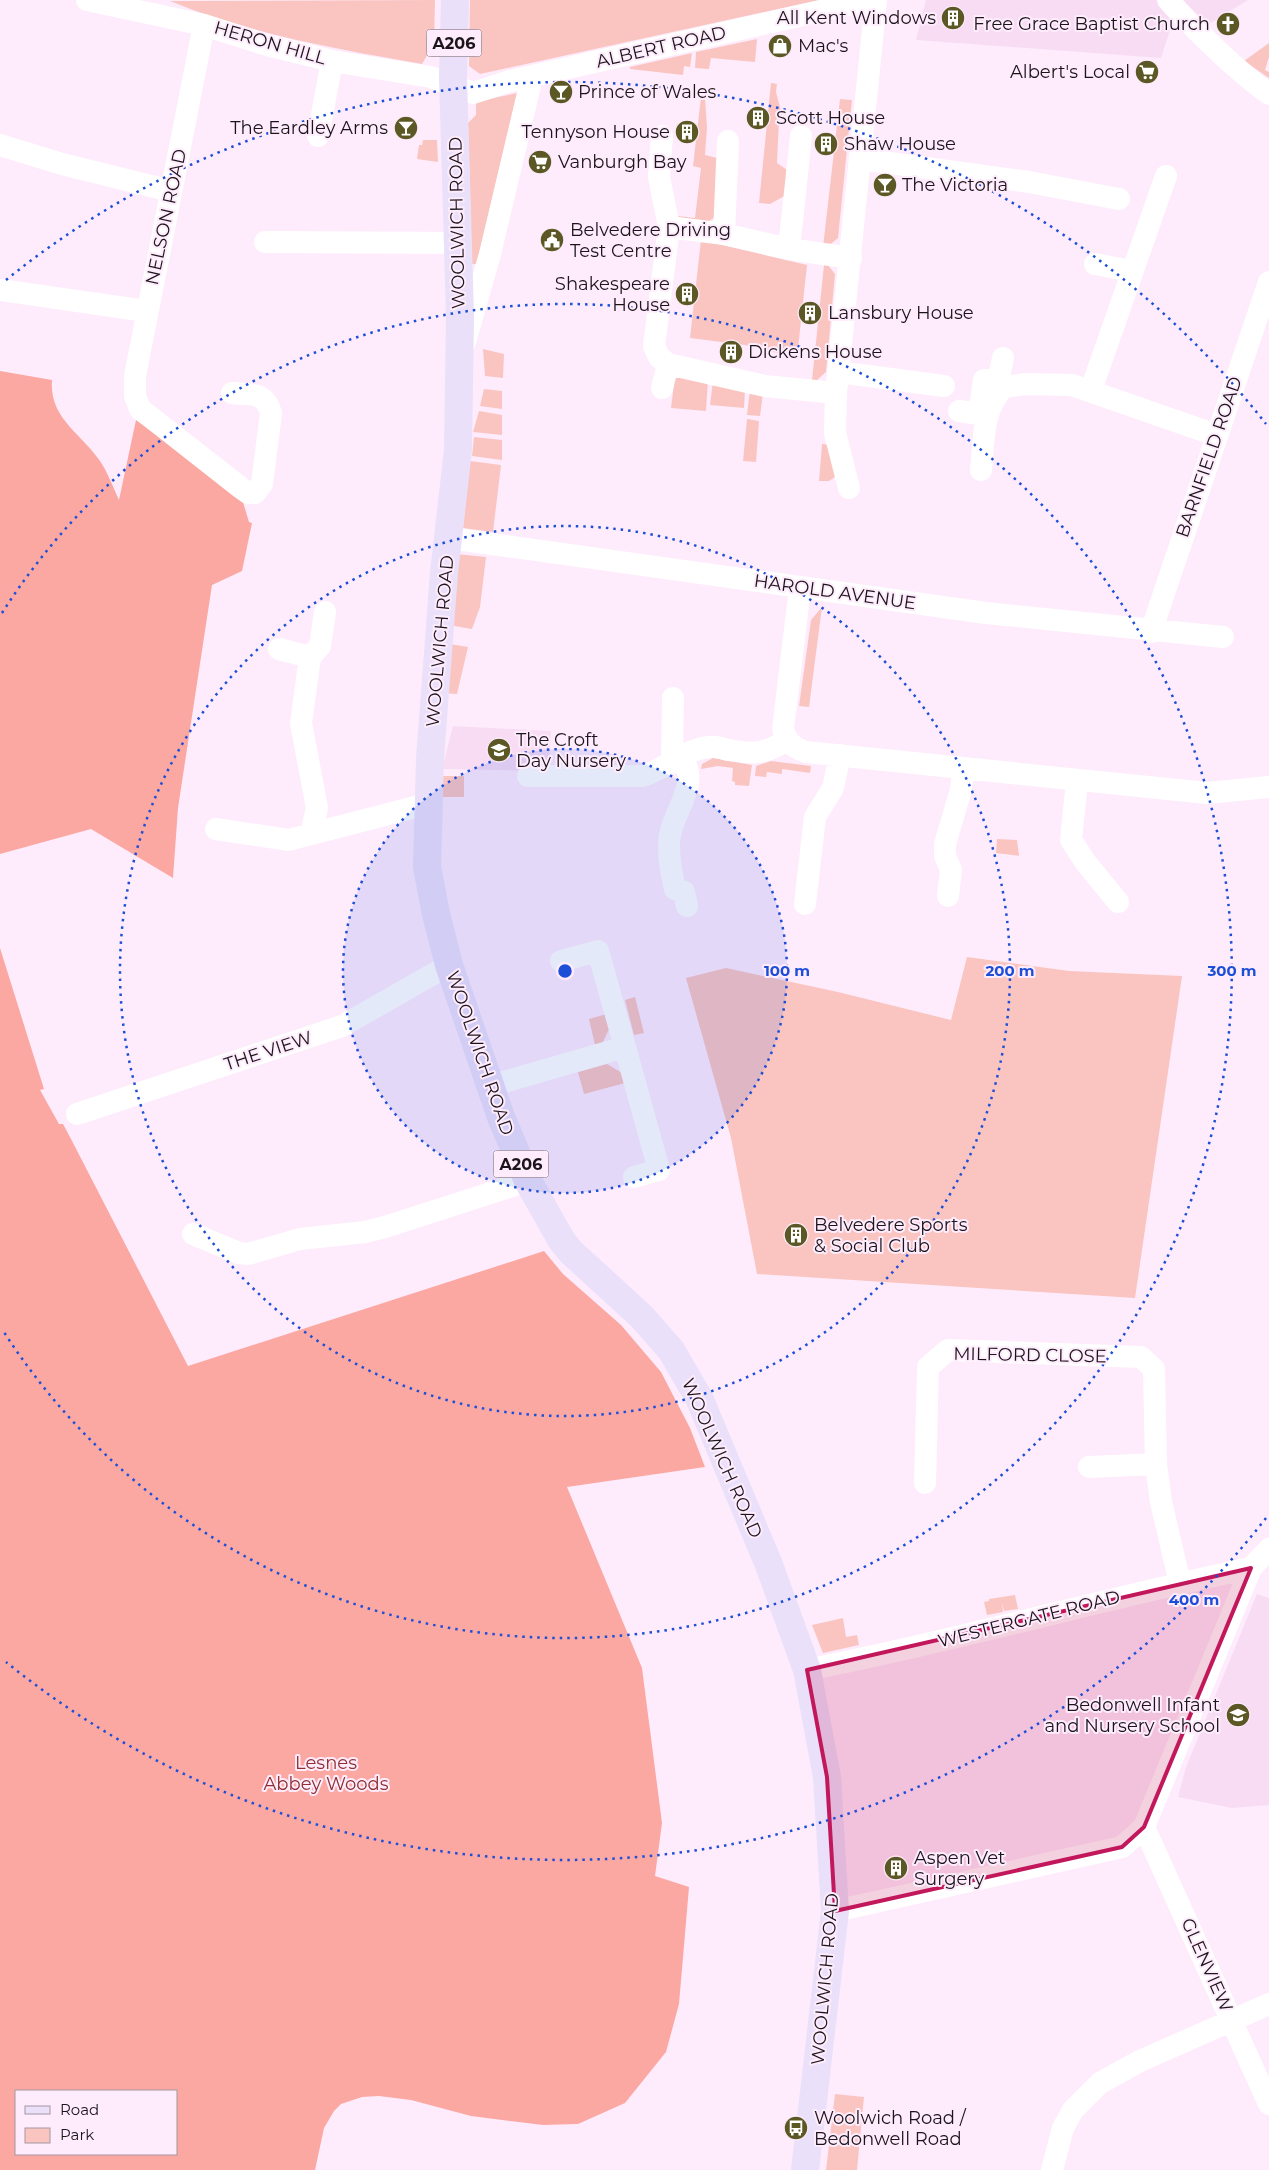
<svg xmlns="http://www.w3.org/2000/svg" width="1269" height="2170" font-family="Montserrat,sans-serif">
<style>
.built{fill:#f8dcf4}
.green{fill:#fac5c1}
.forest{fill:#fba8a3;fill-rule:evenodd}
.lines{fill:none;stroke-linecap:round;stroke-linejoin:round}
.minor{stroke:#fff;stroke-width:22}
.major{stroke:#eae0fa;stroke-width:28}
.marked{fill:#c2185b;fill-opacity:0.2;stroke:#c2185b;stroke-width:4;stroke-linejoin:round}
.ring{fill:none;stroke:#1d4ed8;stroke-width:2.5;stroke-dasharray:2.5 5}
.labels{text-anchor:middle;dominant-baseline:central;stroke-width:4;stroke-linejoin:round;paint-order:stroke}
.shield{fill:#feecfc;stroke:#60555e;stroke-width:1}
.shield-label{font-size:16px;font-weight:bold;fill:#1c141b}
.poi-label{font-size:18px;fill:#1c141b;stroke:#feecfc;text-anchor:start}
.street-label{font-size:18px;fill:#1c141b;stroke:#feecfc}
.park-label{font-size:18px;fill:#8d2f2f;stroke:#feecfc}
.centre{fill:#1d4ed8;stroke:#feecfc;stroke-width:2.5}
.ring-label{font-size:15px;text-anchor:middle;font-weight:bold;fill:#1d4ed8;stroke:#feecfc;stroke-width:4;stroke-linejoin:round;paint-order:stroke}
</style>
<rect width="100%" height="100%" fill="#feecfc"/>
<path class="built" d="M 926,0 L 1248,0 L 1206,26 L 1172,24 L 1161,58 L 916,40 Z
M 453,726 L 551,731 L 549,771 L 442,769 Z
M 1257,1594 L 1269,1598 L 1269,1805 L 1232,1808 L 1178,1797 L 1186,1767 Z"/>
<path class="green" d="M 435,0 L 434,44 L 422,64 C 337,49 250,34 170,1 Z
M 470,0 L 819,0 L 480,74 L 469,66 Z
M 757,39 L 755,62 L 711,58 L 709,69 L 695,68 L 696,52 Z
M 1269,43 L 1269,57 L 1265,70 L 1269,72 L 1269,78 L 1244,61 Z
M 692,53 L 690,67 L 684,66 L 683,75 L 630,69 L 630,67 Z
M 771,83 L 777,84 L 776,92 L 782,115 L 779,120 L 777,163 L 790,172 L 788,194 L 770,204 L 759,203 Z
M 517,93 L 477,264 L 472,264 L 468,123 L 476,115 L 476,102 Z
M 701,97 L 705,98 L 707,128 L 705,155 L 717,158 L 720,214 L 706,223 L 681,220 L 678,216 L 695,218 L 701,168 L 693,166 Z
M 840,99 L 852,100 L 838,238 L 827,247 L 823,247 Z
M 423,140 L 437,140 L 438,162 L 417,159 L 419,145 L 422,145 Z
M 701,240 L 807,265 L 797,358 L 745,345 L 690,338 Z
M 824,265 L 828,265 L 835,274 L 826,372 L 816,381 L 812,380 Z
M 483,349 L 504,354 L 503,378 L 485,376 Z
M 675,376 L 708,380 L 706,411 L 671,408 Z
M 713,381 L 745,390 L 744,408 L 710,405 Z
M 484,389 L 502,391 L 502,409 L 480,406 Z
M 750,390 L 763,393 L 760,416 L 747,415 Z
M 479,411 L 502,415 L 502,435 L 473,432 Z
M 747,419 L 759,421 L 756,462 L 743,461 Z
M 474,437 L 502,440 L 502,460 L 472,456 Z
M 822,444 L 831,445 L 835,477 L 829,481 L 819,481 Z
M 470,461 L 501,465 L 493,532 L 463,528 Z
M 456,554 L 486,557 L 480,607 L 472,629 L 448,625 Z
M 822,607 L 809,707 L 799,706 L 811,620 Z
M 450,644 L 468,647 L 457,694 L 442,693 Z
M 713,758 L 752,765 L 749,786 L 735,785 L 735,782 L 732,781 L 733,768 L 718,766 L 701,769 L 702,764 Z
M 771,761 L 811,766 L 810,773 L 782,769 L 782,774 L 767,772 L 766,777 L 755,776 L 756,766 Z
M 443,776 L 464,776 L 464,797 L 439,797 Z
M 997,839 L 1017,840 L 1019,856 L 996,853 Z
M 967,957 L 1069,971 L 1182,976 L 1135,1298 L 757,1274 L 731,1138 L 686,978 L 726,968 L 838,992 L 951,1020 Z
M 635,997 L 644,1033 L 634,1035 L 625,1000 Z
M 607,1014 L 610,1027 L 602,1044 L 595,1045 L 589,1019 Z
M 607,1064 L 622,1073 L 625,1083 L 584,1094 L 578,1072 Z
M 1015,1595 L 1018,1609 L 1004,1611 L 1002,1603 L 1003,1612 L 987,1615 L 984,1602 L 989,1601 L 989,1599 Z
M 843,1618 L 846,1637 L 857,1635 L 859,1645 L 823,1653 L 812,1625 Z
M 835,2094 L 864,2097 L 857,2170 L 826,2170 Z"/>
<path class="forest" d="M 0,371 L 52,380 C 49,418 81,433 100,461 C 108,473 113,487 119,500 L 136,420 L 242,499 L 249,522 L 252,523 L 242,571 L 212,585 L 178,808 L 173,878 L 91,829 L 0,854 Z
M 0,948 L 44,1089 L 40,1090 L 59,1124 L 63,1124 L 71,1139 L 188,1366 L 544,1251 L 563,1274 L 621,1325 L 661,1372 L 690,1428 L 705,1467 L 567,1487 L 642,1668 L 662,1823 L 655,1876 L 689,1887 L 679,2004 L 666,2052 L 625,2103 L 578,2124 L 543,2125 L 471,2116 L 411,2100 L 379,2096 L 362,2097 L 341,2104 L 334,2111 L 324,2128 L 315,2170 L 0,2170 ZM 176,2091 L 176,2154 L 16,2154 L 16,2091 Z"/>
<g class="lines">
<path class="minor" d="M 87,0 L 204,25 L 267,45 L 332,61 L 431,77 L 473,93 L 510,81 L 870,0
M 1168,0 C 1200,35 1231,66 1269,94
M 204,25 L 135,376 L 135,396 L 140,409 L 148,415 L 241,488 L 248,493 L 255,493 L 262,484 L 271,413 C 265,391 251,395 232,393
M 318,136 L 332,61
M 662,136 L 659,177 L 669,227 L 654,346 L 659,357 L 668,364 L 765,386 L 836,393
M 0,145 L 62,164 L 171,191
M 861,159 L 1029,182 L 1119,199
M 669,227 L 724,234 L 789,249 L 851,258
M 724,234 L 728,141
M 265,242 L 458,243
M 789,249 L 801,136
M 1095,264 L 1131,271
M 0,290 L 146,311
M 465,342 L 490,254 L 532,77
M 838,372 L 944,386
M 662,388 L 668,364
M 1091,390 L 1166,176
M 959,411 L 979,414 L 987,413
M 979,414 L 984,380 L 998,382 L 1003,358
M 981,470 C 984,439 982,410 1004,387 L 1026,384 L 1072,385 L 1216,435
M 849,488 L 835,433 L 836,393 L 876,0
M 449,538 L 986,613 L 1223,637
M 800,588 L 783,729 C 787,742 792,747 806,752 L 1207,793 L 1269,787
M 1151,632 L 1269,282
M 279,649 L 310,657
M 682,758 C 700,783 675,808 670,835 C 667,852 671,872 675,889 L 684,892 L 687,906
M 672,763 L 673,698
M 528,776 L 642,776 C 665,770 685,749 709,747 C 715,746 722,748 728,750 C 754,754 764,755 787,740
M 1077,781 L 1071,840 L 1086,863 L 1118,902
M 216,829 L 289,840 L 311,834 L 317,808 L 301,723 L 310,657 L 320,646 L 325,612
M 311,834 L 427,804
M 948,896 L 951,870 L 945,856 L 945,844 L 960,793 L 964,769
M 805,904 L 815,817 L 833,788 L 840,755
M 561,961 L 598,951 L 625,1047
M 490,1086 L 625,1047 L 659,1170 L 634,1177
M 77,1114 L 342,1026 L 449,965
M 193,1234 L 239,1253 L 248,1254 L 300,1239 L 365,1232 L 385,1227 L 528,1181
M 1089,1467 L 1156,1464
M 925,1483 L 928,1367 L 948,1350 L 1141,1357 L 1154,1369 L 1156,1464 L 1161,1502 L 1180,1583
M 807,1670 C 956,1641 1102,1599 1251,1568
M 1144,1827 L 1269,2104
M 835,1911 L 1122,1847 L 1144,1827 L 1251,1568 L 1269,1549
M 1052,2170 L 1063,2128 L 1073,2110 L 1100,2083 L 1140,2061 L 1269,2004"/>
<path class="major" d="M 455,0 L 453,77 L 460,316 L 458,450 L 444,573 L 430,758 L 427,867 L 436,914 L 449,965 L 501,1117 L 528,1181 L 562,1241 L 571,1252 L 642,1317 L 671,1350 L 700,1400 L 769,1565 L 807,1670 L 827,1777 L 835,1911 L 805,2170"/>
</g>
<path class="marked" d="M 1251,1568 L 1144,1827 L 1122,1847 L 835,1911 L 827,1777 L 807,1670 Z"/>
<circle cx="565" cy="971" r="222" fill="#1d4ed8" fill-opacity=".12"/>
<g class="ring">
<circle cx="565" cy="971" r="222"/>
<circle cx="565" cy="971" r="445"/>
<path d="M2 613A667 667 0 1 1 2 1329"/>
<path d="M1266 1518A889 889 0 0 1 6 1662M6 280A889 889 0 0 1 1266 424"/>
</g>
<defs>
<g id="building-disc" transform="scale(1.25)"><circle r="9.5" fill="#5c5825" stroke="#feecfc"/><path d="M-4-6H4V6H1V3H-1V6H-4ZM-2.5-4.3h1.7v1.8h-1.7ZM.8-4.3h1.7v1.8H.8ZM-2.5-1h1.7V.8h-1.7ZM.8-1h1.7V.8H.8Z" fill="#fff"/></g>
<g id="church-disc" transform="scale(1.25)"><circle r="9.5" fill="#5c5825" stroke="#feecfc"/><path d="M-1.2-6h2.4v3.5h3.3v2.4h-3.3V6h-2.4V-.1h-3.3v-2.4h3.3Z" fill="#fff"/></g>
<g id="shop-disc" transform="scale(1.25)"><circle r="9.5" fill="#5c5825" stroke="#feecfc"/><path d="M-5-2.5h2.3a2.7 3.5 0 0 1 5.4 0H5L5.5 6h-11ZM-1.5-2.5h3a1.5 2.3 0 0 0-3 0Z" fill="#fff"/></g>
<g id="supermarket-disc" transform="scale(1.25)"><circle r="9.5" fill="#5c5825" stroke="#feecfc"/><path d="M-6-5.5h2.5l.6 2H6L4.5 2H-2.5L-4.4-4H-6ZM-1.5 3.2a1.3 1.3 0 1 0 .1 0ZM3 3.2a1.3 1.3 0 1 0 .1 0Z" fill="#fff"/></g>
<g id="bar-disc" transform="scale(1.25)"><circle r="9.5" fill="#5c5825" stroke="#feecfc"/><path d="M-6-5H6L.8 .8V4.5H3.5V6h-7V4.5H-.8V.8Z" fill="#fff"/></g>
<g id="civic-disc" transform="scale(1.25)"><circle r="9.5" fill="#5c5825" stroke="#feecfc"/><path d="M-.6-6.5H3V-4.5H.6V-3L4-1V1h2V6H-6V1h2V-1L-.6-3ZM-1.2 2.5V6h2.4V2.5Z" fill="#fff"/></g>
<g id="school-disc" transform="scale(1.25)"><circle r="9.5" fill="#5c5825" stroke="#feecfc"/><path d="M0-5L7-2L0 1L-7-2ZM-4 1L0 2.5L4 1V4Q0 6-4 4Z" fill="#fff"/></g>
<g id="bus-disc" transform="scale(1.25)"><circle r="9.5" fill="#5c5825" stroke="#feecfc"/><path d="M-5-6H5V4H4V6H2V4H-2V6H-4V4H-5ZM-3.5-4V0h7V-4ZM-3.5 1.2v1.5H-2V1.2ZM2 1.2v1.5H3.5V1.2Z" fill="#fff"/></g>
</defs>
<g fill-rule="evenodd">
<use href="#building-disc" x="953" y="18"/>
<use href="#church-disc" x="1228" y="24"/>
<use href="#shop-disc" x="780" y="46"/>
<use href="#supermarket-disc" x="1147" y="72"/>
<use href="#bar-disc" x="561" y="92"/>
<use href="#building-disc" x="758" y="118"/>
<use href="#bar-disc" x="406" y="128"/>
<use href="#building-disc" x="687" y="132"/>
<use href="#building-disc" x="826" y="144"/>
<use href="#supermarket-disc" x="540" y="162"/>
<use href="#bar-disc" x="885" y="185"/>
<use href="#civic-disc" x="552" y="240"/>
<use href="#building-disc" x="687" y="294"/>
<use href="#building-disc" x="810" y="313"/>
<use href="#building-disc" x="731" y="352"/>
<use href="#school-disc" x="499" y="750"/>
<use href="#building-disc" x="796" y="1235"/>
<use href="#school-disc" x="1238" y="1715"/>
<use href="#building-disc" x="896" y="1868"/>
<use href="#bus-disc" x="796" y="2128"/>
</g>
<g class="labels">
<g class="shield">
<rect x="426.5" y="29.5" width="55" height="27" rx="4"/>
<rect x="493.5" y="1150.5" width="55" height="27" rx="4"/>
</g>
<g class="shield-label">
<text x="454" y="43">A206</text>
<text x="521" y="1164">A206</text>
</g>
<g class="poi-label">
<text x="936" y="18" text-anchor="end">All Kent Windows</text>
<text x="1210" y="24" text-anchor="end">Free Grace Baptist Church</text>
<text x="798" y="46">Mac's</text>
<text x="1130" y="72" text-anchor="end">Albert's Local</text>
<text x="578" y="92">Prince of Wales</text>
<text x="776" y="118">Scott House</text>
<text x="388" y="128" text-anchor="end">The Eardley Arms</text>
<text x="670" y="132" text-anchor="end">Tennyson House</text>
<text x="844" y="144">Shaw House</text>
<text x="558" y="162">Vanburgh Bay</text>
<text x="902" y="185">The Victoria</text>
<text x="570" y="230">Belvedere Driving<tspan x="570" dy="21">Test Centre</tspan></text>
<text x="670" y="284" text-anchor="end">Shakespeare<tspan x="670" dy="21">House</tspan></text>
<text x="828" y="313">Lansbury House</text>
<text x="748" y="352">Dickens House</text>
<text x="516" y="740">The Croft<tspan x="516" dy="21">Day Nursery</tspan></text>
<text x="814" y="1225">Belvedere Sports<tspan x="814" dy="21">&amp; Social Club</tspan></text>
<text x="1220" y="1705" text-anchor="end">Bedonwell Infant<tspan x="1220" dy="21">and Nursery School</tspan></text>
<text x="914" y="1858">Aspen Vet<tspan x="914" dy="21">Surgery</tspan></text>
<text x="814" y="2118">Woolwich Road /<tspan x="814" dy="21">Bedonwell Road</tspan></text>
</g>
<g class="street-label">
<text transform="translate(270 43) rotate(16)">HERON HILL</text>
<text transform="translate(661 47) rotate(-13)">ALBERT ROAD</text>
<text transform="translate(166 217) rotate(-78)">NELSON ROAD</text>
<text transform="translate(457 223) rotate(-91)">WOOLWICH ROAD</text>
<text transform="translate(1209 457) rotate(-71)">BARNFIELD ROAD</text>
<text transform="translate(835 592) rotate(8)">HAROLD AVENUE</text>
<text transform="translate(440 641) rotate(-85)">WOOLWICH ROAD</text>
<text transform="translate(268 1051) rotate(-18)">THE VIEW</text>
<text transform="translate(480 1053) rotate(71)">WOOLWICH ROAD</text>
<text transform="translate(1030 1355) rotate(1)">MILFORD CLOSE</text>
<text transform="translate(722 1458) rotate(66)">WOOLWICH ROAD</text>
<text transform="translate(1029 1619) rotate(-14)">WESTERGATE ROAD</text>
<text transform="translate(1207 1965) rotate(66)">GLENVIEW</text>
<text transform="translate(825 1979) rotate(-85)">WOOLWICH ROAD</text>
</g>
<g class="park-label">
<text x="326" y="1763">Lesnes<tspan x="326" dy="21">Abbey Woods</tspan></text>
</g>
</g>
<circle cx="565" cy="971" r="8" class="centre"/>
<g class="ring-label">
<text x="787" y="976">100 m</text>
<text x="1010" y="976">200 m</text>
<text x="1232" y="976">300 m</text>
<text x="1194" y="1605">400 m</text>
</g>
<rect x="15" y="2090" width="162" height="65" fill="#feecfc" stroke="#a496a2"/>
<rect x="25" y="2106" width="25" height="8" fill="#eae0fa" stroke="#a496a2"/>
<text x="60" y="2115" font-size="15" fill="#1c141b">Road</text>
<rect x="25" y="2128" width="25" height="15" fill="#fac5c1" stroke="#a496a2"/>
<text x="60" y="2140" font-size="15" fill="#1c141b">Park</text>
</svg>
